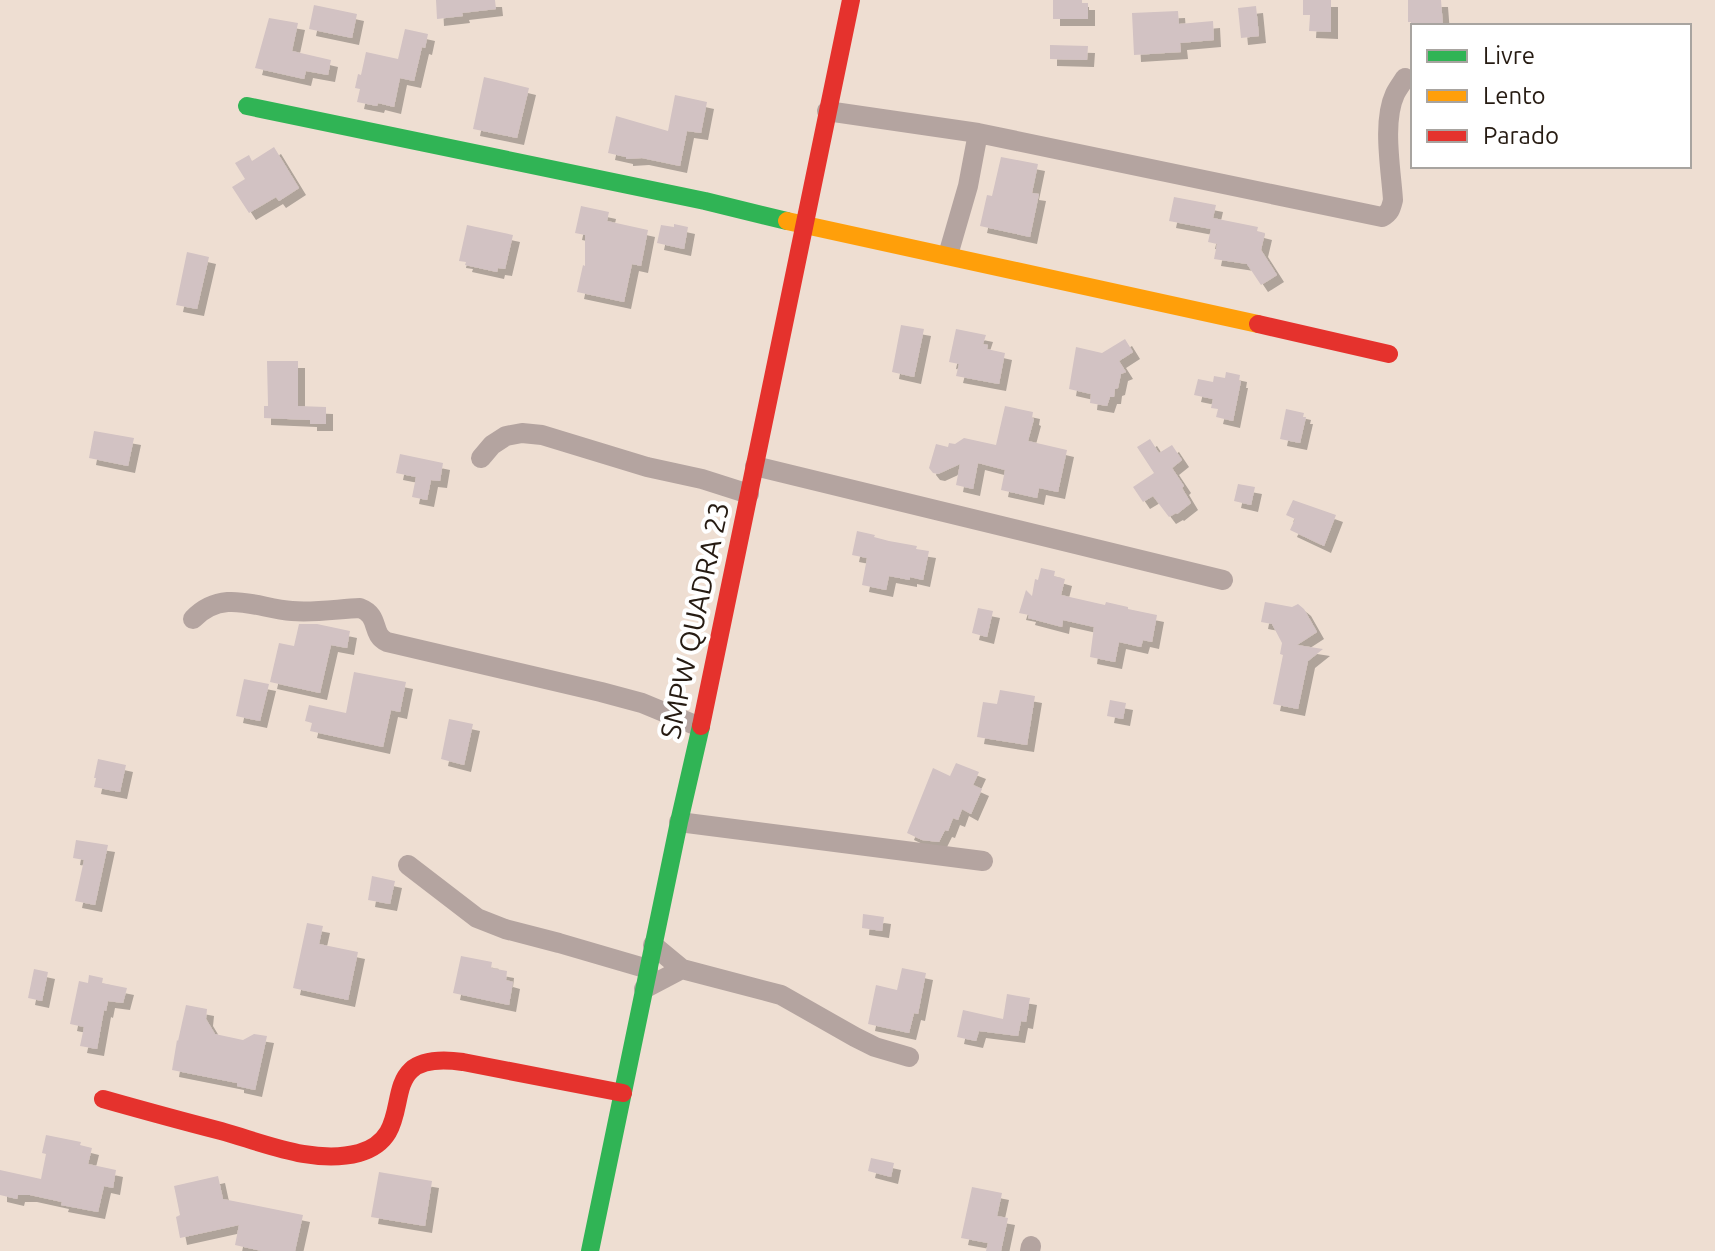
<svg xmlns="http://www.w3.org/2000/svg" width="1715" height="1251" font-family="Ubuntu,sans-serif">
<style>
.building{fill:#d2c2c3;filter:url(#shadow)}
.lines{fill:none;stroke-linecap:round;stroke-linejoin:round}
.street{stroke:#b4a4a0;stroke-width:20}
.fast{stroke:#30b455;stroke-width:18}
.slow{stroke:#ff9f0a;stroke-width:18}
.jam{stroke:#e5322d;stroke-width:18}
.labels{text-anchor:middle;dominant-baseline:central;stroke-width:8;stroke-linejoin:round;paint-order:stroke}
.street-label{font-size:28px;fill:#261b12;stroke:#fff}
</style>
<defs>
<filter id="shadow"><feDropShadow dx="7" dy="7" stdDeviation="0" flood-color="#0004"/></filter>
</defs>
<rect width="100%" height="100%" fill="#eeded2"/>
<path class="building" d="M 436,0 L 495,0 L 496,9 L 462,13 L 463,16 L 437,19 Z
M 1053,0 L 1082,0 L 1082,3 L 1088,3 L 1088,19 L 1053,19 Z
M 1303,0 L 1331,0 L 1331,32 L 1309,31 L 1310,15 L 1303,15 Z
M 1408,0 L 1441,0 L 1443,26 L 1411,26 L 1411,22 L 1408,22 Z
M 314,5 L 357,14 L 352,38 L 309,29 Z
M 1256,6 L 1259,36 L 1241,38 L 1238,8 Z
M 1178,11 L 1179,24 L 1213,21 L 1214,40 L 1180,43 L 1181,52 L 1134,55 L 1132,13 Z
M 269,18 L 298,23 L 292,51 L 331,60 L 328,75 L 306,71 L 304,79 L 255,68 Z
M 405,29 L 428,34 L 425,48 L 422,47 L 414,81 L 400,78 L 394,107 L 378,103 L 377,106 L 357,102 L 360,89 L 355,88 L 358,74 L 361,75 L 366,52 L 398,59 Z
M 1050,45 L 1088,46 L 1087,60 L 1050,59 Z
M 484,77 L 529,88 L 517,138 L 473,129 Z
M 675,95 L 707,102 L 701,133 L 687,131 L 680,166 L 642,158 L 626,159 L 626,157 L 608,153 L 616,116 L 668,131 Z
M 274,147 L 299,188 L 279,201 L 276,197 L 249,213 L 232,187 L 245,179 L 235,163 L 249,155 L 252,161 Z
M 1001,157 L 1038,164 L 1032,193 L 1039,194 L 1030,237 L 980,226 L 987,195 L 992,196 Z
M 1174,197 L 1216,205 L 1213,218 L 1258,227 L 1257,231 L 1265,233 L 1261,250 L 1277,275 L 1261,285 L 1247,264 L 1214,259 L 1217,244 L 1208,242 L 1211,229 L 1169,221 Z
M 581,206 L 609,212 L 607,221 L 648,230 L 641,266 L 632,264 L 624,302 L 577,292 L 583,265 L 585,266 L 585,235 L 575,233 Z
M 674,224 L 688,227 L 684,249 L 657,243 L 661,225 L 674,227 Z
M 467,225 L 513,235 L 505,269 L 498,268 L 497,272 L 465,265 L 466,262 L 459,261 Z
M 187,252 L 209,257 L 197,309 L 176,305 Z
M 901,325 L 924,329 L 914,377 L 892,372 Z
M 956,329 L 986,335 L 983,344 L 988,345 L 987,349 L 1005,353 L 999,384 L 956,376 L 959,364 L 949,362 Z
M 1125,339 L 1133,352 L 1119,361 L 1126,372 L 1121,374 L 1118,388 L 1115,389 L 1114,397 L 1110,397 L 1107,406 L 1090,403 L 1091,394 L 1069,389 L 1076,347 L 1102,353 Z
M 267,361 L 298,361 L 298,406 L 326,407 L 326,424 L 310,424 L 310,420 L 264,418 L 264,406 L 268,406 Z
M 1226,372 L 1240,375 L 1239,381 L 1241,381 L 1233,421 L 1216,417 L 1218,409 L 1211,408 L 1213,399 L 1194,395 L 1198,379 L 1213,382 L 1214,376 L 1225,378 Z
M 1005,406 L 1033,412 L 1032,418 L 1034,419 L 1028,441 L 1067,450 L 1058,492 L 1039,488 L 1037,498 L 1001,490 L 1005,470 L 978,463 L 973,489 L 956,485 L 960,464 L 938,474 L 933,473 L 929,468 L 936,444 L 948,447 L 949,443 L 955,444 L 964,438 L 996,445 Z
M 1286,409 L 1304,413 L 1303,417 L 1306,417 L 1300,443 L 1280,439 Z
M 94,431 L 134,438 L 128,466 L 89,458 Z
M 1150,439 L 1159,453 L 1172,445 L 1182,460 L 1172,468 L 1184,486 L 1182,488 L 1191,503 L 1177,514 L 1176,513 L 1169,517 L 1153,496 L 1143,502 L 1133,487 L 1154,473 L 1137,447 Z
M 400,454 L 443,463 L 440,481 L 431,480 L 427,500 L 412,497 L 416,477 L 396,473 Z
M 1238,484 L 1255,487 L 1251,505 L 1234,501 Z
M 1293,500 L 1336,515 L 1324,546 L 1290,530 L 1295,519 L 1286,515 Z
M 857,531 L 875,535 L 874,537 L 889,541 L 917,546 L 916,549 L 929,551 L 923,580 L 910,577 L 910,580 L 889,576 L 886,590 L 862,585 L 867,558 L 852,555 Z
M 1041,568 L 1055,571 L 1054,576 L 1065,579 L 1061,595 L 1105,605 L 1106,602 L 1128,607 L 1128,609 L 1157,615 L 1152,642 L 1143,640 L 1141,647 L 1119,642 L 1115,662 L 1090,657 L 1094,627 L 1063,620 L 1062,627 L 1028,618 L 1029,615 L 1019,613 L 1026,590 L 1032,596 L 1035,579 L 1038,580 Z
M 1265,602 L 1292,607 L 1298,604 L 1304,609 L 1317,632 L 1297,645 L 1323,649 L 1308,661 L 1298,709 L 1273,704 L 1283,655 L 1280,654 L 1282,643 L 1272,624 L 1261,622 Z
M 978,608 L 993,611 L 987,637 L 972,633 Z
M 299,624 L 317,624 L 350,631 L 347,648 L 331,645 L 320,693 L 270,682 L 279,643 L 294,646 Z
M 354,672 L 406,682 L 400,712 L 391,710 L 383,747 L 310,731 L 312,723 L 305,721 L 309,705 L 346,713 Z
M 244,679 L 269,684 L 260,721 L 236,716 Z
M 1000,690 L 1035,696 L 1027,745 L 977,737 L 983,702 L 997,704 Z
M 1110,700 L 1126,703 L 1123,719 L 1107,716 Z
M 449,719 L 473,724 L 464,765 L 441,759 Z
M 98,759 L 126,765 L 120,792 L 94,787 L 96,778 L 94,778 Z
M 956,763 L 979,772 L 973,785 L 982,789 L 971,814 L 962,809 L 958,820 L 953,818 L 948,831 L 945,830 L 939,842 L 922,840 L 907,833 L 933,768 L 950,776 Z
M 76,840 L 108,845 L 95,905 L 75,901 L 84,860 L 73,858 Z
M 372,876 L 395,881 L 390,904 L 368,900 Z
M 863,914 L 884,917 L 882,931 L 862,928 Z
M 307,923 L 323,926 L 319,944 L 358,952 L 348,1000 L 293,988 Z
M 461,956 L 492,962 L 491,968 L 507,971 L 506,980 L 513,982 L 509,1005 L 453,993 Z
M 902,968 L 926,973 L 918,1014 L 914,1013 L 909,1033 L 868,1024 L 876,985 L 897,990 Z
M 34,969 L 48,972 L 42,1001 L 28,998 Z
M 89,975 L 103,978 L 102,983 L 127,988 L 123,1003 L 108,1001 L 106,1011 L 104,1010 L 97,1049 L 80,1046 L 84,1027 L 70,1024 L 79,981 L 88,983 Z
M 1007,994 L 1030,998 L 1026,1022 L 1021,1021 L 1018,1036 L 979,1031 L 976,1041 L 957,1037 L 963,1010 L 1003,1019 Z
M 186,1005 L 207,1009 L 206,1019 L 215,1034 L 243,1040 L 254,1034 L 267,1036 L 255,1090 L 237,1086 L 237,1083 L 172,1070 L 177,1040 L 178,1041 Z
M 46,1135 L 81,1142 L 80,1145 L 92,1148 L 88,1164 L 116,1170 L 113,1188 L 104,1186 L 98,1212 L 61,1205 L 62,1202 L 30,1195 L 18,1195 L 17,1199 L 0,1195 L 0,1170 L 41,1179 L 46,1154 L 42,1153 Z
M 871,1158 L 894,1163 L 891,1177 L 868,1171 Z
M 379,1172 L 432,1181 L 425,1226 L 371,1217 Z
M 218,1176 L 223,1199 L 303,1215 L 295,1251 L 262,1251 L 235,1245 L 239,1225 L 180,1238 L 176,1217 L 180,1215 L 174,1186 Z
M 972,1187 L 1002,1193 L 997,1216 L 1008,1218 L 1001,1251 L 986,1251 L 988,1243 L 961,1238 Z"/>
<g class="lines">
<path class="street" d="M 827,111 L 978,133 L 1382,217 C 1390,213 1391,208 1393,200 C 1391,169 1382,122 1395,94 C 1398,88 1402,83 1405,78
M 948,255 L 968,186 L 978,133
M 481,458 L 492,445 L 506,436 L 522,433 L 542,435 L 647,467 L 702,479 L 749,494
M 755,466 L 1223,580
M 193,619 C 223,588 256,608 292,611 C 314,613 338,609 360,608 C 381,616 370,634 387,642 L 601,692 L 642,703 L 700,727
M 679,822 L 983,861
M 408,865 L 477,918 L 505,929 L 559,943 L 648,969
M 653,945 L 682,969 L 781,995 L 855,1037 L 875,1047 L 909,1057
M 644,989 L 682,969
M 1030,1251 L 1031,1246"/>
<path class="fast" d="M 247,106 L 705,201 L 787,221
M 590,1251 L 679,822 L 701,726"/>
<path class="slow" d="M 787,221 L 1258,324"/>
<path class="jam" d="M 1258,324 L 1389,354
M 701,726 L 851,0
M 103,1099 C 142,1110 182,1121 221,1131 C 264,1143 314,1165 359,1153 C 427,1134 363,1048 463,1062 L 623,1093"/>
</g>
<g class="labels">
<g class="street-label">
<text transform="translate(694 620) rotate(-78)">SMPW QUADRA 23</text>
</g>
</g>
<rect x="1411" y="24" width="280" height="144" fill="#ffffff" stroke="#a8a4a0" stroke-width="2"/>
<rect x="1427" y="50" width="40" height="12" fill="#30b455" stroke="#a8a4a0" stroke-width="2"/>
<text x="1483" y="64" font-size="24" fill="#261b12">Livre</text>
<rect x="1427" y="90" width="40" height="12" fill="#ff9f0a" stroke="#a8a4a0" stroke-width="2"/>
<text x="1483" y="104" font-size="24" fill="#261b12">Lento</text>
<rect x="1427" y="130" width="40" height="12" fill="#e5322d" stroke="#a8a4a0" stroke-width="2"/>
<text x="1483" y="144" font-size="24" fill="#261b12">Parado</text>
</svg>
